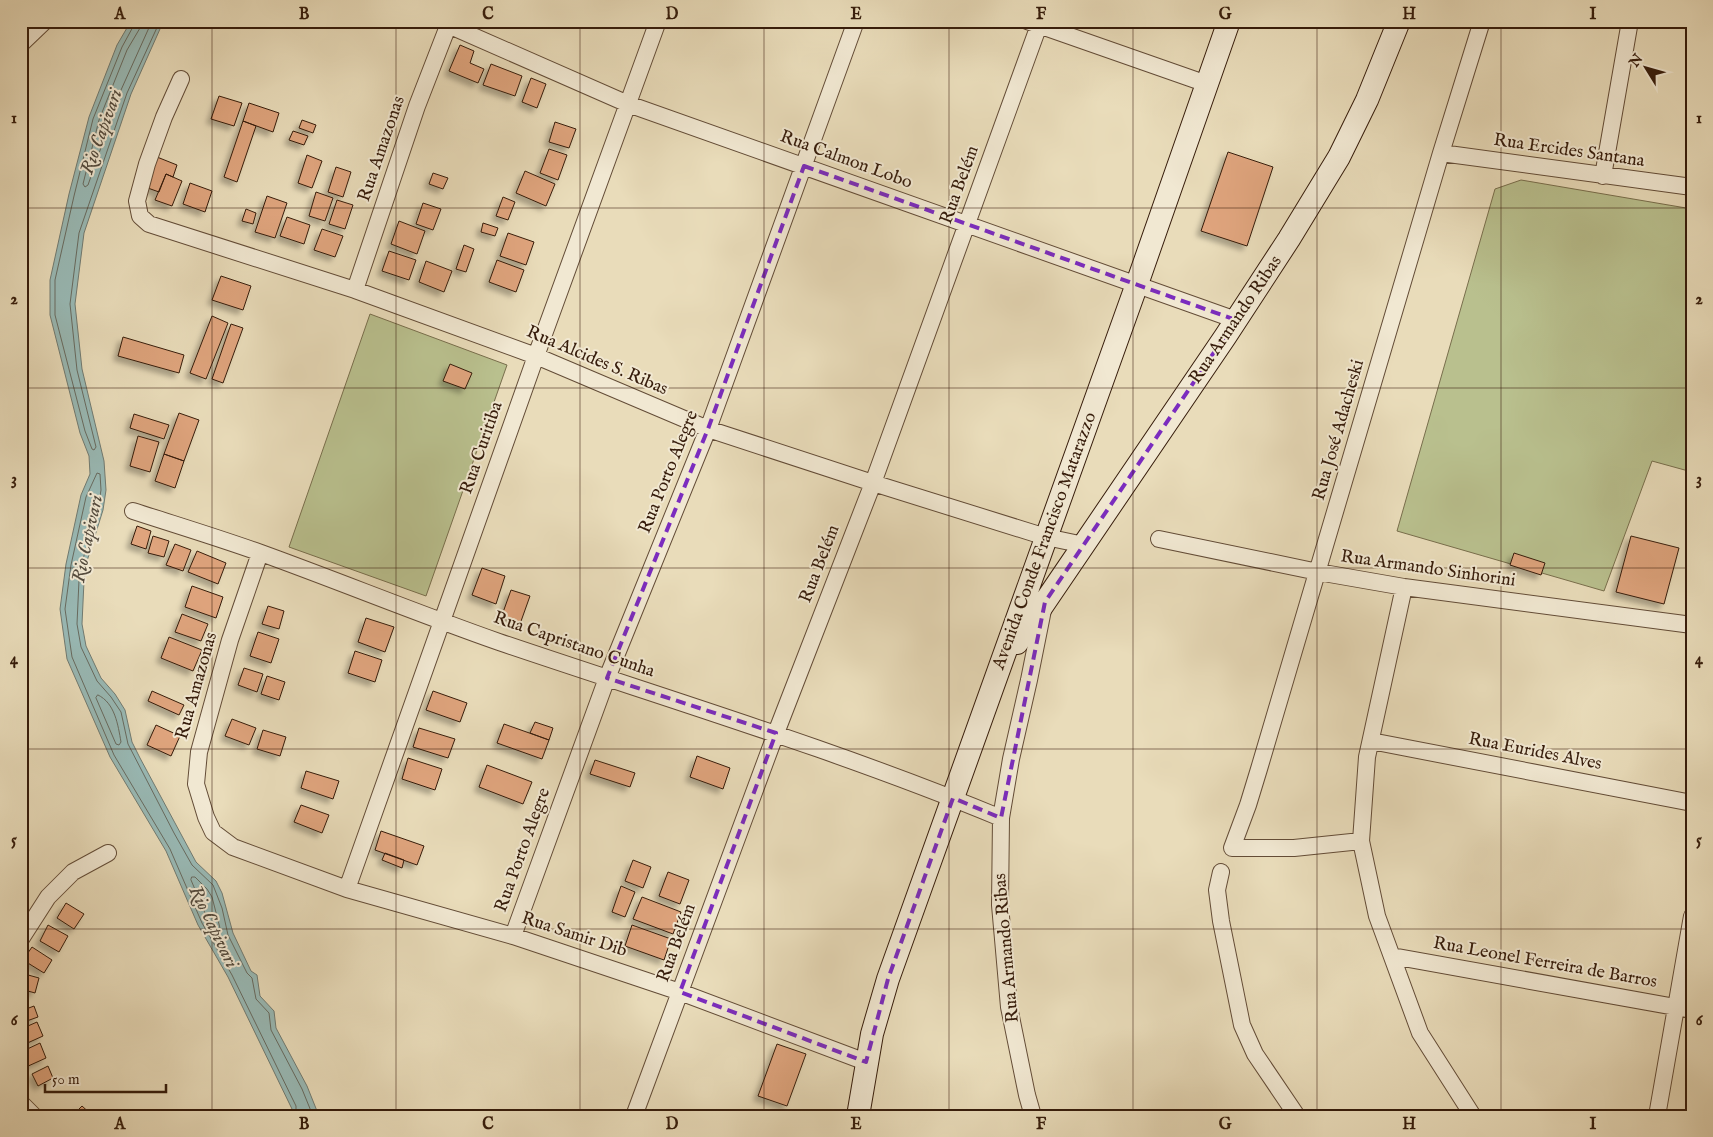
<svg xmlns="http://www.w3.org/2000/svg" width="1713" height="1137" font-family="'IM FELL English',serif">
<style>
.green{fill:#b9c08e;stroke:#786e4c}
.water{fill:#99bab6;stroke:#717b72}
.lines{fill:none;stroke-linecap:round;stroke-linejoin:round}
.shore{stroke:#686b60;stroke-width:1}
.building{fill:#dfa47d;stroke:#361c0b;filter:url(#shadow)}
.street-casing{stroke:#634c37;stroke-width:18}
.secondary-casing{stroke:#361c0b;stroke-width:24}
.street{stroke:#f1e8d2;stroke-width:16}
.secondary{stroke:#f1e8d2;stroke-width:22}
.marked{fill:none;stroke:#7b2cbf;stroke-width:4;stroke-dasharray:10 6;stroke-linejoin:round}
.grid{fill:none;stroke:#361c0b;stroke-width:1;stroke-opacity:0.55}
.labels{text-anchor:middle;dominant-baseline:central;stroke-width:4;stroke-linejoin:round;paint-order:stroke}
.street-label{font-size:18px;fill:#361c0b;stroke:#f1e8d2}
.water-label{font-size:19px;font-style:italic;fill:#544b3e;stroke:#f1e8d2}
.neatline{fill:none;stroke:#361c0b;stroke-width:2}
.grid-label{font-size:16px;text-anchor:middle;font-weight:bold;fill:#361c0b}
</style>
<defs>
<filter id="shadow"><feDropShadow dx="-4.5" dy="4.5" stdDeviation="2.5" flood-color="#0004"/></filter>
</defs>
<rect width="100%" height="100%" fill="#e9dcba"/>
<filter id="stains"><feTurbulence type="fractalNoise" baseFrequency=".004" numOctaves="4"/><feColorMatrix values="0 0 0 0 .2 0 0 0 0 .09 0 0 0 0 .02 0 0 0 .5 -.17"/></filter>
<radialGradient id="worn" r=".72"><stop offset=".6" stop-color="#630" stop-opacity="0"/><stop offset="1" stop-color="#630" stop-opacity=".3"/></radialGradient>
<path class="green" d="M 1521,180 L 1692,209 L 1692,472 L 1652,461 L 1604,591 L 1397,531 L 1495,189 Z
M 370,314 L 507,365 L 426,596 L 289,547 Z"/>
<path class="water" d="M 131,21 L 166,21 L 160,29 L 131,94 L 84,233 L 75,304 L 82,369 L 104,461 L 106,490 L 103,510 L 87,561 L 84,581 L 82,624 L 86,646 L 101,678 L 115,694 L 125,710 L 132,742 L 140,758 L 196,862 L 216,881 L 222,893 L 233,933 L 251,971 L 257,975 L 260,996 L 274,1011 L 276,1028 L 307,1086 L 319,1116 L 291,1116 L 292,1109 L 228,977 L 198,925 L 166,851 L 110,757 L 67,659 L 60,609 L 66,564 L 81,495 L 90,474 L 89,456 L 80,433 L 50,315 L 50,280 L 69,194 L 89,117 L 117,45 Z"/>
<g class="lines">
<path class="shore" d="M 135,21 L 134,25 L 122,47 L 93,119 L 74,196 L 55,280 L 55,315 L 85,431 L 92,449 L 94,450 L 96,447 L 77,370 L 70,304 L 79,233 L 127,93 L 160,21
M 141,21 L 140,28 L 127,50 L 99,120 L 83,184 L 85,187 L 88,185 L 121,90 L 152,21
M 98,695 C 115,703 118,725 121,742 L 119,745 L 116,744 L 96,698 Z
M 192,877 L 195,877 L 207,889 L 212,897 L 221,932 L 219,935 L 216,934 L 208,920 L 191,880 Z
M 296,1116 L 296,1106 L 232,975 L 202,923 L 170,849 L 114,755 L 72,657 L 65,609 L 71,565 L 86,497 L 97,473 L 100,474 L 101,490 L 98,508 L 83,559 L 79,580 L 77,624 L 81,647 L 97,681 L 111,697 L 121,712 L 128,744 L 174,833 L 192,865 L 213,885 L 222,908 L 228,935 L 247,973 L 252,978 L 256,999 L 269,1013 L 271,1030 L 302,1089 L 313,1116"/>
</g>
<path class="building" d="M 460,45 L 474,51 L 470,63 L 484,69 L 478,83 L 449,71 Z
M 491,64 L 522,76 L 515,96 L 483,85 Z
M 531,78 L 546,84 L 537,108 L 522,102 Z
M 219,96 L 242,103 L 234,126 L 211,119 Z
M 249,103 L 279,113 L 273,132 L 243,121 Z
M 302,120 L 316,125 L 313,133 L 299,128 Z
M 243,121 L 256,126 L 237,182 L 224,177 Z
M 555,122 L 576,129 L 569,148 L 549,142 Z
M 293,131 L 308,136 L 304,145 L 289,140 Z
M 549,149 L 567,155 L 558,180 L 540,173 Z
M 1228,152 L 1273,167 L 1247,246 L 1201,231 Z
M 307,155 L 322,161 L 312,188 L 298,183 Z
M 157,157 L 177,165 L 173,177 L 166,174 L 159,192 L 145,187 Z
M 336,167 L 351,172 L 343,197 L 328,192 Z
M 525,171 L 555,184 L 546,206 L 516,193 Z
M 433,173 L 448,178 L 443,189 L 429,184 Z
M 166,174 L 182,181 L 172,206 L 155,200 Z
M 190,183 L 212,191 L 205,212 L 183,204 Z
M 316,192 L 333,198 L 325,221 L 309,216 Z
M 267,196 L 287,203 L 275,238 L 255,232 Z
M 503,197 L 515,202 L 508,220 L 496,216 Z
M 337,200 L 353,205 L 345,229 L 329,224 Z
M 423,203 L 441,209 L 433,230 L 416,224 Z
M 246,209 L 256,213 L 253,224 L 242,221 Z
M 287,217 L 310,225 L 304,244 L 280,236 Z
M 399,221 L 425,231 L 417,254 L 391,244 Z
M 483,223 L 498,228 L 495,236 L 481,232 Z
M 322,229 L 343,236 L 335,257 L 314,250 Z
M 508,233 L 534,242 L 526,265 L 500,256 Z
M 464,245 L 474,249 L 466,272 L 456,269 Z
M 389,251 L 416,260 L 409,280 L 382,271 Z
M 497,260 L 524,270 L 516,292 L 489,282 Z
M 426,261 L 452,271 L 444,292 L 419,282 Z
M 221,276 L 251,286 L 243,310 L 212,300 Z
M 212,316 L 228,323 L 206,379 L 190,373 Z
M 231,324 L 243,328 L 223,383 L 212,379 Z
M 123,337 L 184,355 L 179,373 L 118,356 Z
M 450,364 L 472,373 L 465,389 L 443,381 Z
M 179,413 L 199,420 L 184,461 L 164,454 Z
M 134,414 L 169,425 L 164,439 L 130,428 Z
M 138,436 L 159,442 L 150,472 L 130,466 Z
M 164,454 L 184,461 L 175,488 L 155,481 Z
M 137,526 L 151,531 L 146,549 L 131,544 Z
M 153,536 L 169,541 L 164,557 L 148,553 Z
M 1631,536 L 1679,548 L 1664,604 L 1616,592 Z
M 175,544 L 191,550 L 183,571 L 166,565 Z
M 197,551 L 226,563 L 218,584 L 188,572 Z
M 1514,553 L 1545,563 L 1541,575 L 1510,565 Z
M 482,568 L 505,576 L 496,604 L 472,595 Z
M 192,586 L 223,597 L 216,618 L 185,607 Z
M 511,590 L 530,596 L 520,624 L 501,618 Z
M 268,606 L 284,611 L 279,629 L 262,624 Z
M 182,614 L 208,624 L 201,641 L 175,632 Z
M 366,618 L 394,627 L 385,652 L 358,642 Z
M 258,632 L 279,639 L 271,663 L 250,656 Z
M 169,637 L 202,650 L 193,671 L 161,658 Z
M 355,651 L 382,660 L 375,682 L 348,673 Z
M 244,668 L 263,674 L 257,692 L 238,685 Z
M 267,676 L 285,682 L 279,700 L 261,694 Z
M 152,691 L 184,705 L 179,715 L 148,701 Z
M 433,691 L 467,703 L 460,722 L 426,710 Z
M 232,719 L 256,728 L 249,745 L 225,736 Z
M 535,722 L 553,728 L 549,740 L 530,733 Z
M 504,724 L 549,740 L 542,759 L 497,743 Z
M 156,725 L 180,736 L 171,756 L 147,745 Z
M 419,728 L 455,739 L 448,758 L 413,747 Z
M 263,730 L 286,737 L 280,756 L 257,749 Z
M 697,756 L 730,768 L 723,789 L 690,777 Z
M 408,758 L 442,769 L 435,790 L 402,779 Z
M 595,760 L 635,773 L 630,787 L 590,774 Z
M 487,765 L 532,782 L 523,804 L 479,787 Z
M 306,771 L 339,781 L 333,799 L 301,788 Z
M 301,805 L 329,815 L 322,833 L 294,822 Z
M 381,831 L 424,846 L 417,865 L 375,850 Z
M 385,853 L 404,860 L 402,868 L 382,860 Z
M 633,860 L 651,867 L 643,888 L 625,881 Z
M 668,872 L 689,880 L 680,904 L 659,896 Z
M 621,886 L 635,892 L 625,917 L 612,912 Z
M 642,897 L 681,912 L 673,934 L 633,919 Z
M 66,903 L 84,914 L 74,929 L 57,918 Z
M 48,925 L 68,936 L 59,952 L 40,941 Z
M 632,925 L 671,939 L 664,960 L 625,946 Z
M 32,947 L 52,960 L 44,973 L 23,960 Z
M 21,973 L 39,978 L 35,993 L 21,989 Z
M 34,1006 L 38,1017 L 21,1023 L 21,1011 Z
M 37,1022 L 43,1036 L 23,1045 L 21,1029 Z
M 40,1043 L 46,1058 L 26,1067 L 21,1056 L 21,1052 Z
M 777,1044 L 806,1054 L 787,1106 L 758,1096 Z
M 48,1066 L 53,1078 L 38,1086 L 32,1074 Z
M 82,1106 L 93,1116 L 72,1116 Z"/>
<g class="lines">
<g class="street-casing">
<path id="street" d="M 1027,21 L 1207,84
M 448,25 L 628,104 L 1236,320
M 21,44 L 45,21
M 181,79 L 164,117 L 147,164 L 137,201 L 140,216 L 149,224 L 355,290 L 536,356 L 708,429 L 873,483 L 1046,537 L 1084,545
M 1441,153 L 1692,187
M 1603,176 L 1630,21
M 355,290 L 417,106 L 450,21
M 133,511 C 176,525 219,538 261,553 C 341,582 419,614 499,642 C 667,699 837,750 1001,818
M 1159,539 L 1318,572 L 1404,587 L 1692,625
M 260,553 L 230,640 L 199,752 L 196,784 L 206,817 L 213,832 L 233,847 L 347,889 L 513,936 L 680,992 L 866,1062
M 1404,587 L 1367,757 L 1361,841 L 1377,916 L 1420,1033 L 1473,1116
M 1371,741 L 1692,803
M 1361,841 L 1294,848 L 1232,848 L 1248,805 L 1259,769 L 1441,153 L 1482,21
M 1221,872 L 1217,890 L 1221,921 L 1242,1025 L 1255,1054 L 1297,1116
M 347,889 L 536,356 L 658,21
M 513,936 L 607,678 L 708,429 L 856,21
M 21,939 L 48,897 L 73,872 L 108,853
M 1392,956 L 1692,1010
M 21,1103 L 34,1116
M 634,1116 L 776,733 L 873,483 L 1039,25
M 1033,1116 L 1027,1095 L 1009,1007 L 1000,905 L 1001,818 L 1011,759 L 1029,680 L 1043,610
M 1657,1116 L 1692,916"/>
</g>
<g class="secondary-casing">
<path id="secondary" d="M 1017,643 L 1225,337 L 1289,239 L 1339,157 L 1367,100 L 1399,21
M 858,1116 L 872,1034 L 888,979 L 1137,284 L 1229,21"/>
</g>
<use href="#street" class="street"/>
<use href="#secondary" class="secondary"/>
</g>
<path class="marked" d="M 804,166 L 1236,320 L 1045,602 L 1001,818 L 953,798 L 888,979 L 866,1062 L 680,992 L 776,733 L 607,678 L 708,429 Z"/>
<path class="grid" d="M 212,21 L 212,1116M 396,21 L 396,1116M 580,21 L 580,1116M 764,21 L 764,1116M 949,21 L 949,1116M 1133,21 L 1133,1116M 1317,21 L 1317,1116M 1501,21 L 1501,1116M 21,208 L 1692,208M 21,388 L 1692,388M 21,568 L 1692,568M 21,749 L 1692,749M 21,929 L 1692,929"/>
<g class="labels">
<g class="street-label">
<text transform="translate(382 149) rotate(-71)">Rua Amazonas</text>
<text transform="translate(1569 151) rotate(8)">Rua Ercides Santana</text>
<text transform="translate(846 160) rotate(20)">Rua Calmon Lobo</text>
<text transform="translate(960 185) rotate(-70)">Rua Belém</text>
<text transform="translate(1236 320) rotate(-56)">Rua Armando Ribas</text>
<text transform="translate(597 361) rotate(23)">Rua Alcides S. Ribas</text>
<text transform="translate(1339 430) rotate(-74)">Rua José Adacheski</text>
<text transform="translate(482 448) rotate(-71)">Rua Curitiba</text>
<text transform="translate(669 472) rotate(-68)">Rua Porto Alegre</text>
<text transform="translate(1045 541) rotate(-70)">Avenida Conde Francisco Matarazzo</text>
<text transform="translate(820 564) rotate(-69)">Rua Belém</text>
<text transform="translate(1428 569) rotate(8)">Rua Armando Sinhorini</text>
<text transform="translate(574 645) rotate(19)">Rua Capristano Cunha</text>
<text transform="translate(197 686) rotate(-74)">Rua Amazonas</text>
<text transform="translate(1535 752) rotate(11)">Rua Eurides Alves</text>
<text transform="translate(523 850) rotate(-70)">Rua Porto Alegre</text>
<text transform="translate(574 935) rotate(18)">Rua Samir Dib</text>
<text transform="translate(677 943) rotate(-70)">Rua Belém</text>
<text transform="translate(1007 948) rotate(-95)">Rua Armando Ribas</text>
<text transform="translate(1545 963) rotate(10)">Rua Leonel Ferreira de Barros</text>
</g>
<g class="water-label">
<text transform="translate(102 132) rotate(-70)">Rio Capivari</text>
<text transform="translate(88 539) rotate(-78)">Rio Capivari</text>
<text transform="translate(213 927) rotate(64)">Rio Capivari</text>
</g>
</g>
<rect width="1713" height="1137" fill="none" stroke="#e9dcba" stroke-width="55"/>
<g transform="translate(1646 68) rotate(307)" stroke="#f1e8d2" stroke-width="4" paint-order="stroke">
<path d="M0-4L9 19L0 12L-9 19Z" fill="#361c0b"/>
<text y="-8" font-size="14" font-weight="bold" text-anchor="middle" fill="#361c0b">N</text>
</g>
<path d="M45 1084v8h121v-8" fill="none" stroke="#361c0b" stroke-width="2.5"/>
<text x="52" y="1084" font-size="15" fill="#361c0b" stroke="#f1e8d2" stroke-width="4" paint-order="stroke">50 m</text>
<rect x="28" y="28" width="1658" height="1082" class="neatline"/>
<g class="grid-label">
<text x="120" y="19">A</text>
<text x="304" y="19">B</text>
<text x="488" y="19">C</text>
<text x="672" y="19">D</text>
<text x="856" y="19">E</text>
<text x="1041" y="19">F</text>
<text x="1225" y="19">G</text>
<text x="1409" y="19">H</text>
<text x="1593" y="19">I</text>
<text x="14" y="123">1</text>
<text x="1699" y="123">1</text>
<text x="14" y="304">2</text>
<text x="1699" y="304">2</text>
<text x="14" y="484">3</text>
<text x="1699" y="484">3</text>
<text x="14" y="664">4</text>
<text x="1699" y="664">4</text>
<text x="14" y="845">5</text>
<text x="1699" y="845">5</text>
<text x="14" y="1025">6</text>
<text x="1699" y="1025">6</text>
<text x="120" y="1129">A</text>
<text x="304" y="1129">B</text>
<text x="488" y="1129">C</text>
<text x="672" y="1129">D</text>
<text x="856" y="1129">E</text>
<text x="1041" y="1129">F</text>
<text x="1225" y="1129">G</text>
<text x="1409" y="1129">H</text>
<text x="1593" y="1129">I</text>
</g>
<rect width="100%" height="100%" filter="url(#stains)"/>
<rect width="100%" height="100%" fill="url(#worn)"/>
</svg>
